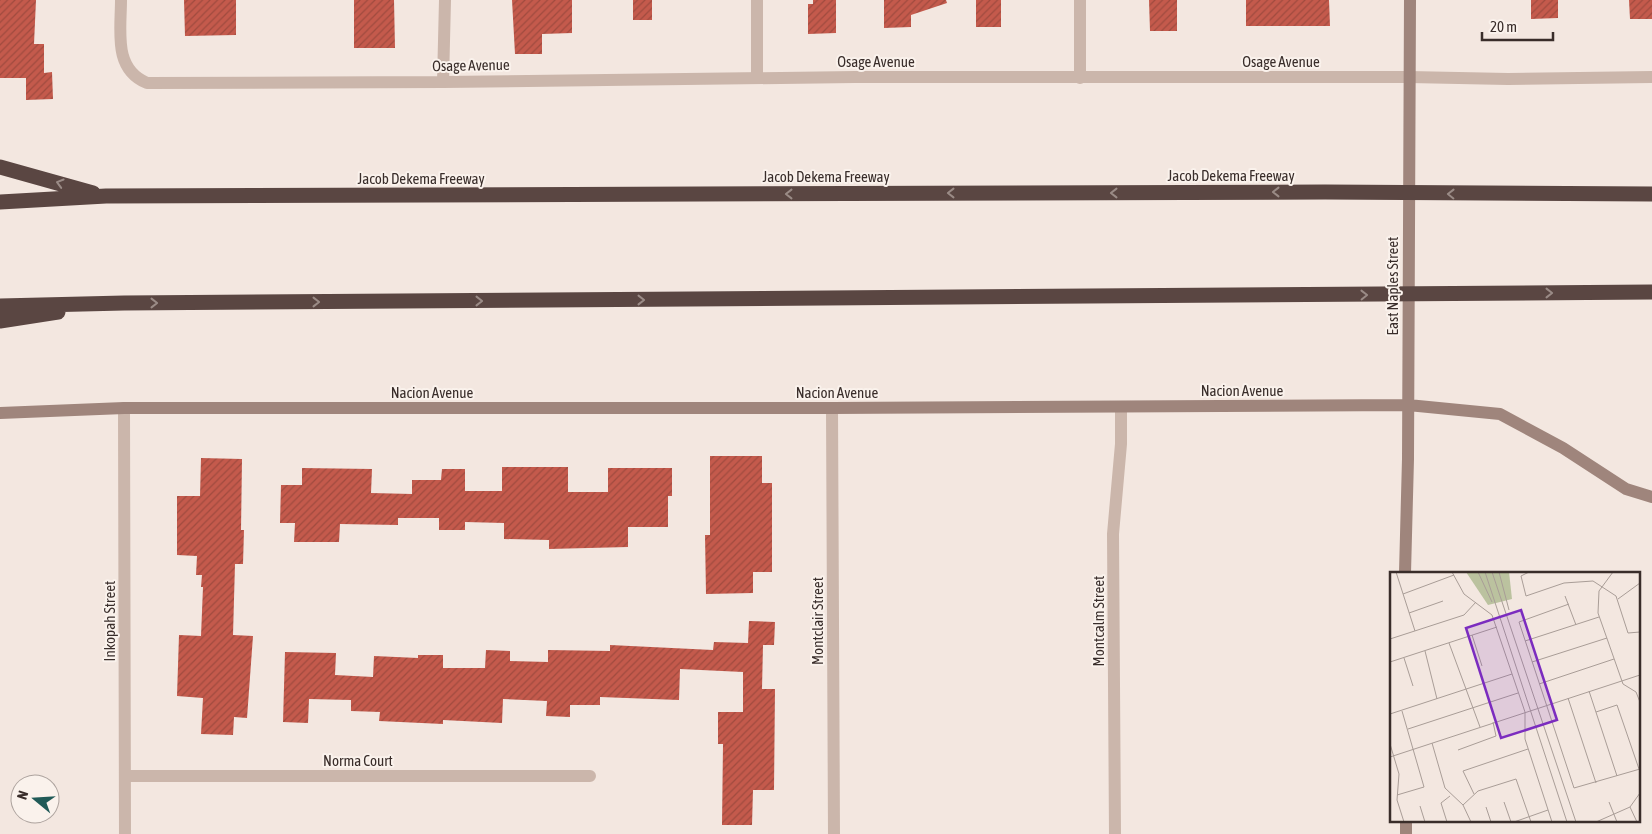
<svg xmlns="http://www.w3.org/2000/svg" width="1652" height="834" font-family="'Asap Condensed',sans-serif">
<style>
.building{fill:url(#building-hatch)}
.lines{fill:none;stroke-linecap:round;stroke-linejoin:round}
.street{stroke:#cbb6ab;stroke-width:12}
.secondary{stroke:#9f857c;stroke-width:12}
.highway{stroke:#5a4642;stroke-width:15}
.oneway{stroke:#9a8b86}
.labels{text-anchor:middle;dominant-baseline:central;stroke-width:4;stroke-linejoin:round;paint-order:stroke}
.street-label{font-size:15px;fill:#392d2a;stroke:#faf2ec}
.inset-road{fill:none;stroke:#a99d97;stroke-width:1}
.view{fill:#7b2cbf;fill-opacity:0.15;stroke:#7b2cbf;stroke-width:2.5}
.inset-edge{fill:none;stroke:#392d2a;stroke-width:2.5}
</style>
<defs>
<pattern id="building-hatch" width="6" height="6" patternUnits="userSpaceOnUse" patternTransform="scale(1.25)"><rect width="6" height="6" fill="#c45a4c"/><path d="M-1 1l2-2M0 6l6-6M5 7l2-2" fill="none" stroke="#a04b3f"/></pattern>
</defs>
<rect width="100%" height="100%" fill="#f3e7e0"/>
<path class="building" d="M 0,0 L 36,0 L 34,44 L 44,44 L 44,73 L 52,72 L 53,99 L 26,100 L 26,78 L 0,78 Z
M 184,0 L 236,0 L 236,35 L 185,36 Z
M 354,0 L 394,0 L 395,48 L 354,48 Z
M 512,0 L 572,0 L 572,33 L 542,34 L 542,54 L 515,54 Z
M 633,0 L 652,0 L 652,20 L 633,20 Z
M 813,0 L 836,0 L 836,33 L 808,34 L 808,4 L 813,4 Z
M 884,0 L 946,0 L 947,3 L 911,15 L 911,27 L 884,28 Z
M 976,0 L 1001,0 L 1001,27 L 976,27 Z
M 1149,0 L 1177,0 L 1177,31 L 1150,31 Z
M 1246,0 L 1329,0 L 1330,26 L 1246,26 Z
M 1531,0 L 1558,0 L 1558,18 L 1531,19 Z
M 1629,0 L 1652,0 L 1652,19 L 1630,19 Z
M 710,456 L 762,456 L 762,483 L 772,483 L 772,572 L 753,572 L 753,593 L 706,594 L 705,535 L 710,535 Z
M 201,458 L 242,459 L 241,530 L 244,530 L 243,564 L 235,564 L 233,635 L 253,636 L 247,718 L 234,717 L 233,735 L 201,734 L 203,698 L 177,696 L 179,635 L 201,636 L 203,587 L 201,587 L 202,575 L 196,575 L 197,556 L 177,555 L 177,496 L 200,496 Z
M 502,467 L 568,467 L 568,492 L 608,492 L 608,468 L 672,468 L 672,496 L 668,496 L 668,527 L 628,527 L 628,547 L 549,549 L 549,540 L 504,539 L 504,523 L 465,522 L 465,530 L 439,530 L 439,518 L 398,518 L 398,525 L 340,524 L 339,542 L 294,542 L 295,523 L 280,523 L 281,485 L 302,485 L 302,468 L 372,469 L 371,493 L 412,494 L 412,480 L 441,480 L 442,469 L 465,469 L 465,491 L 502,491 Z
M 749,621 L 775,622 L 774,645 L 763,645 L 762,689 L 775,689 L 774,790 L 753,790 L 752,825 L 722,825 L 723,744 L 718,744 L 718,712 L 743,712 L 743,672 L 680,669 L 679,700 L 600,697 L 600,705 L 570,705 L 570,717 L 546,716 L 547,701 L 503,699 L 502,723 L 443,720 L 443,724 L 379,721 L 380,712 L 351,711 L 351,700 L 309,699 L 308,723 L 283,722 L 285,652 L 336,653 L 335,675 L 373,677 L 374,656 L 418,658 L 418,655 L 443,655 L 443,668 L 485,668 L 486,650 L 510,651 L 510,661 L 548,662 L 548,650 L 610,651 L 610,645 L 713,650 L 714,642 L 748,643 Z"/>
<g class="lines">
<path class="street" d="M 121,0 C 121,31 113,69 147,83 L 443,82 L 855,77 L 1409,77 L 1508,79 L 1652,77
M 757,0 L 757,78
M 1080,0 L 1080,78
M 443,82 L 445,0
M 124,408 L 125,834
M 832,408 L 834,834
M 125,776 L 590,776
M 1115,834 L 1113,534 L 1121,444 L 1121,407"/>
<path class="secondary" d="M 0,413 L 124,408 L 832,408 L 1408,405 L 1500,414 L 1563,448 L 1626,489 L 1652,497
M 1405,573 L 1408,459 L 1410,0
M 1406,820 L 1406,834"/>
<path class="highway" d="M 0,167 L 93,193
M 0,202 L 106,196 L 1325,192 L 1652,194
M 0,306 L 124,303 L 1652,292
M 0,321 L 58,312"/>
</g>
<defs><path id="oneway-chevron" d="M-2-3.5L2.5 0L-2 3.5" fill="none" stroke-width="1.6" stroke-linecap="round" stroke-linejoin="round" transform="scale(1.25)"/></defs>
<g class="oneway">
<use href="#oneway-chevron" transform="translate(60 183) rotate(-164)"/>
<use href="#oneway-chevron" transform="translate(1276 192) rotate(180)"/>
<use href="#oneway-chevron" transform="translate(951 193) rotate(180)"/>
<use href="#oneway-chevron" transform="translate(1114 193) rotate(180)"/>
<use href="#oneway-chevron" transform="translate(789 194) rotate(180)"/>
<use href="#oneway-chevron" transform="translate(1451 194) rotate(-179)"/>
<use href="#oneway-chevron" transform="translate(1549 293)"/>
<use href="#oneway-chevron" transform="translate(1364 295) rotate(-1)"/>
<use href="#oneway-chevron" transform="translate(641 300)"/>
<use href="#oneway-chevron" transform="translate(479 301)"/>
<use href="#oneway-chevron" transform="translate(316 302)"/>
<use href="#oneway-chevron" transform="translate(154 303)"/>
</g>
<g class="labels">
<g class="street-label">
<text x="876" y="61">Osage Avenue</text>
<text x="1281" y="61">Osage Avenue</text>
<text transform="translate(471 65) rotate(-1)">Osage Avenue</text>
<text x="1231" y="175">Jacob Dekema Freeway</text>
<text x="826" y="176">Jacob Dekema Freeway</text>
<text x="421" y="178">Jacob Dekema Freeway</text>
<text transform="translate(1392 286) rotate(-90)">East Naples Street</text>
<text x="1242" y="390">Nacion Avenue</text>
<text x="432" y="392">Nacion Avenue</text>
<text x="837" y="392">Nacion Avenue</text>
<text transform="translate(109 621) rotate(-90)">Inkopah Street</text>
<text transform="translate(817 621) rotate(-90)">Montclair Street</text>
<text transform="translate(1098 621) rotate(-90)">Montcalm Street</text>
<text x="358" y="760">Norma Court</text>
</g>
</g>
<g transform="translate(1390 572)">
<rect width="250" height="250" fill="#f3e7e0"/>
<path d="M 76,0 L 119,0 L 122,27 L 98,33 Z" fill="#bbc29f"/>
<path class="inset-road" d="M 6,0 L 25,59M 62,0 L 74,22 L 102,43 L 135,140 L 135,167 L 162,250M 88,0 L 102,30M 95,0 L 177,250M 102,0 L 186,250M 109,0 L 119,38M 139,0 L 131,4 L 136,24 L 174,11 L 203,9 L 226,24 L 238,61 L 250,60M 223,0 L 209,19 L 208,41 L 233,112 L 246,120 L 250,130M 13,22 L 64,3M 175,24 L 186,53M 228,27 L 250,11M 179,32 L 129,50 L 184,216 L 250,197M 19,41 L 53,29M 82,63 L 92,94M 0,67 L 74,43 L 86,30M 135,69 L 209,45M 59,71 L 90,155M 35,79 L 47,127M 14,86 L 23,114M 0,90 L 107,55M 142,90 L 217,66M 149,112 L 224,87M 199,119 L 227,204M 178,126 L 206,211M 206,140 L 227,133 L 249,197M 0,142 L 122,102M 18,157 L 128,121M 42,171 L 55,216 L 73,233 L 81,250M 0,172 L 9,202 L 7,228 L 14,250M 68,178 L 106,164 L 103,150M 0,185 L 250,103M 84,222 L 73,199 L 138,177M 7,223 L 34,215 L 12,139M 114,230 L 121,250M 219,230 L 227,250M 73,233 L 88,219 L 126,207 L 141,250M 30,234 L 35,250M 96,235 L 101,250M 240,235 L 247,250M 57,250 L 51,231 L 60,224M 124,250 L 158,238M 206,250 L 240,235 L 250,221"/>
<path class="view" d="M 131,38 L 167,148 L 111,166 L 76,56 Z"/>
<rect width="250" height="250" class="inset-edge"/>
</g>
<g transform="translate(35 799) rotate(288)"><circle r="24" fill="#faf2ec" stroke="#ada39e"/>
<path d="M0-4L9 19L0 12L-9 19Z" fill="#205a57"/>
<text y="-8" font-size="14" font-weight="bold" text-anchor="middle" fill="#392d2a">N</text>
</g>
<path d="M1482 32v8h71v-8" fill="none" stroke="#392d2a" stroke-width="2.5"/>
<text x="1490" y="32" font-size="15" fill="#392d2a" stroke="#faf2ec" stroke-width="4" paint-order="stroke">20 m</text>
</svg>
